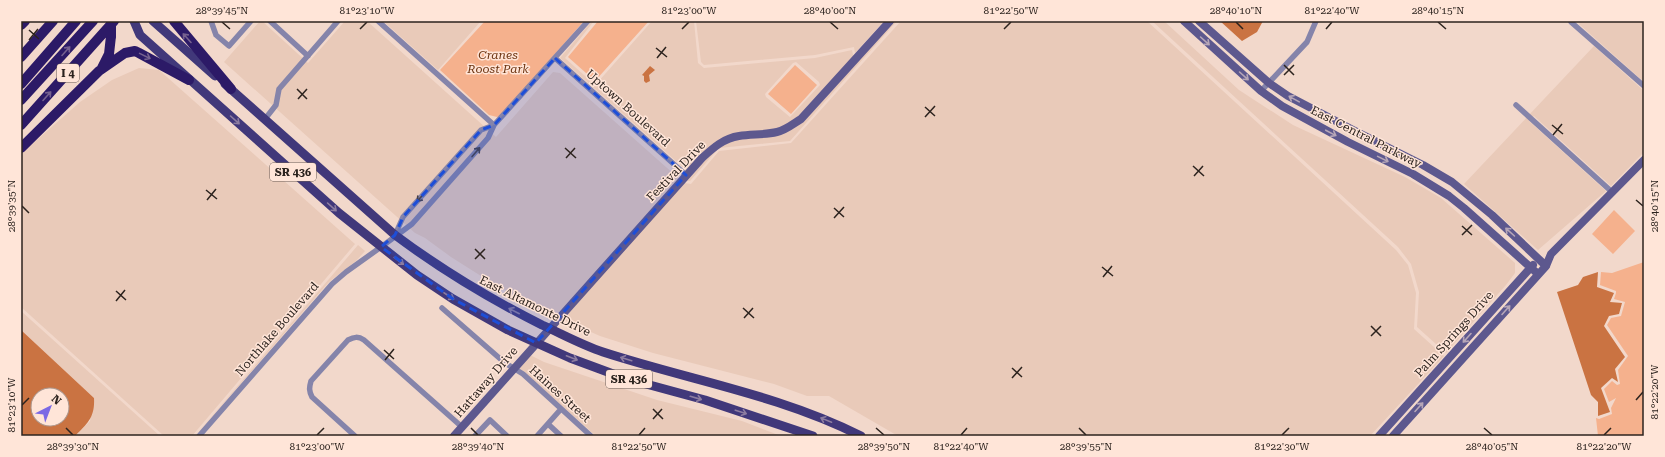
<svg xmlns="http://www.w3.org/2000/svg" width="1665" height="457" font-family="'Roboto Serif',serif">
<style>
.built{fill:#e9cab9;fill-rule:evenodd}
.green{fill:#f5b18d}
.water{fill:#ca7342;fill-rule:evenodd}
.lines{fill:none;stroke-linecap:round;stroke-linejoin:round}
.street{stroke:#8584aa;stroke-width:5.5}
.secondary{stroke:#5d588e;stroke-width:8}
.primary{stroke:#41387a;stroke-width:9}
.highway{stroke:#2c1a67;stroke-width:10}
.highway-bridge{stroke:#2c1a67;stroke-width:10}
.oneway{stroke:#76618f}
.oneway2{stroke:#b6a6b7}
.oneway3{stroke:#8d7da0}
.oneway4{stroke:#474048}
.marked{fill:#1d4ed8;fill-opacity:0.2;stroke:#1d4ed8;stroke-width:3;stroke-dasharray:8 5;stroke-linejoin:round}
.ticks{fill:none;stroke:#2c231e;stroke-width:1.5}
.labels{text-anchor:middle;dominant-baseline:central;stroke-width:3;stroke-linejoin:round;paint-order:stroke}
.shield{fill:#ffe5d8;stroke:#6b5d56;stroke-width:1}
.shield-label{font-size:11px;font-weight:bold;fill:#2c231e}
.park-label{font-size:12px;font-style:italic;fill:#6e3511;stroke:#ffe5d8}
.street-label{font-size:12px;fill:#2c231e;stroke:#ffe5d8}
.neatline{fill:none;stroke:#2c231e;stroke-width:1.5}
.ticks-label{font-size:10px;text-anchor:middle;fill:#2c231e}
</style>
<rect width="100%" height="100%" fill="#f2d8cb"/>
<path class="built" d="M 260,21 L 262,21 L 308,63 L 345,21 L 367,21 L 496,137 L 553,72 L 560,73 L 684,183 L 691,184 L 719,151 L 791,143 L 901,21 L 1147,21 L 1396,250 L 1408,265 L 1416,293 L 1414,329 L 1444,356 L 1370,436 L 898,436 L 829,396 L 807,396 L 774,384 L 653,353 L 600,336 L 548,313 L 492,283 L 451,257 L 425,238 L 415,233 L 224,62 Z
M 383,21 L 481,21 L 438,70 Z
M 592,21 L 594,21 L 565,58 L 594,84 L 597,83 L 652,21 L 694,21 L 698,63 L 704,68 L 815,58 L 852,50 L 853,55 L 855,56 L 799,116 L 785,126 L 776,129 L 739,133 L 686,170 L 560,58 ZM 796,62 L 819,82 L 820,85 L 790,117 L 766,97 L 765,94 L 793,63 Z
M 696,21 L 884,21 L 855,53 L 854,47 L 815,55 L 704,65 L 701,62 Z
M 894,21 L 897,21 L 790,141 L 719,148 L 690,181 L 685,181 L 704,160 L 722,145 L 739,139 L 767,137 L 817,107 Z
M 1152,21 L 1164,21 L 1239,90 L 1293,125 L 1405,177 L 1441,198 L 1515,263 L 1515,273 L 1506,285 L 1446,353 L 1417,327 L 1419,292 L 1411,264 L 1398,247 Z
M 1581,21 L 1641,21 L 1644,24 L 1644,82 L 1579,24 Z
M 1594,46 L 1644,91 L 1644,152 L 1611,186 L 1534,116 L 1529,121 L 1606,191 L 1538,250 L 1464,184 Z
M 139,68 L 159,70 L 355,244 L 192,436 L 164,436 L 21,307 L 21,154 L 80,102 L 112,80 Z
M 358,245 L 365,251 L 356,261 L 329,282 L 195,436 Z
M 21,311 L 160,436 L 75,436 L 90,421 L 94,398 L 21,330 Z
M 530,355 L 544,362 L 657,400 L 742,421 L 781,436 L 596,436 L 519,368 Z"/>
<path class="green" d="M 485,21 L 584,21 L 500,116 L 497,117 L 489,115 L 440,70 Z
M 598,21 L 649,21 L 595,81 L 568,57 Z
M 795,65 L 817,85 L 791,114 L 768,94 Z
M 1614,210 L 1635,231 L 1613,254 L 1592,234 Z
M 1644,262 L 1644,436 L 1598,436 L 1596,418 L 1599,419 L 1612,414 L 1611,408 L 1616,398 L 1609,402 L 1604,389 L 1612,381 L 1617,385 L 1620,384 L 1618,370 L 1628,356 L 1607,325 L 1611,318 L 1621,316 L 1625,302 L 1614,299 L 1616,293 L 1616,291 L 1600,285 L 1601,272 L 1612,273 Z"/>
<path class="water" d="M 1220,21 L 1263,21 L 1257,32 L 1242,41 Z
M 650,66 L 655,70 L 649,75 L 650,81 L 646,83 L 644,81 L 644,76 L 642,75 Z
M 1598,272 L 1597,287 L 1614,293 L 1610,302 L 1622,303 L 1619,314 L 1609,316 L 1604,326 L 1625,357 L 1615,369 L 1618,382 L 1612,378 L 1601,388 L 1610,412 L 1598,416 L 1598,402 L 1591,395 L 1557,292 L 1578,285 L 1583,277 Z
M 21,330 L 94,398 C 95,417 88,423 75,436 L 21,436 ZM 38,395 L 62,395 L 62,419 L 38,419 Z"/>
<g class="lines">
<path class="street" d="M 211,21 L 216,35 L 229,46 L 251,21
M 270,21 L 308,56
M 378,21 L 494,125
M 1571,22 L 1644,86
M 555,58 L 686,175
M 1261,91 L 1307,42 L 1316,21
M 1516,105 L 1612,192
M 265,119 L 276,105 L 279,89 L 338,21
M 395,235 L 403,217 L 481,130 L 494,125
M 442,308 L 505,363 L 523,374 L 591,436
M 548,424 L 561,436
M 199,436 L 332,284 L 346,272 L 381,247 L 412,224 L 488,138 L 494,125 L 588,21
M 355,436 L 312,397 C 309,391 309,388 311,381 L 348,340 C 354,337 358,336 364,340 L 462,427
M 475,436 L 490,420 L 507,436
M 537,436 L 561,409"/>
<path class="secondary" d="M 1184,21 L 1261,91 L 1282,106 L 1348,142 L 1413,174 L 1449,196 L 1464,208 L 1538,274
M 1199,21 L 1269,83 L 1288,96 L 1353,130 L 1423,165 L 1452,182 L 1492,215 L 1546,266
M 454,436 L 702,158 C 713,148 724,138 739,136 C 752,134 764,135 777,132 C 786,130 793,124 801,119 L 890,21
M 1379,436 L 1533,265
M 1393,436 L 1546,266 L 1551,254 L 1644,160"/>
<path class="primary" d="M 134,21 L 140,35 L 339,213 L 417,275 L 453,299 L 508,330 L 570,358 L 624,378 L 705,400 L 813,436
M 153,21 L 215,76
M 225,84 L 395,235 C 442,270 490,299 542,325 C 562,334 582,345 603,352 C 689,380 780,395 861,436"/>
<path class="highway" d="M 174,21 L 231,89
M 21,25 L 25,21
M 21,57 L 53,21
M 102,68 L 109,54 L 111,36
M 21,84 L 76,21
M 21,100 L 93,21
M 21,125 L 114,21
M 21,148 L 99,71 L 125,53 L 135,51 L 139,53 L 189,80"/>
<path class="highway-bridge" d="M 111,21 L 111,36"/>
</g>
<defs><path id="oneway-shaft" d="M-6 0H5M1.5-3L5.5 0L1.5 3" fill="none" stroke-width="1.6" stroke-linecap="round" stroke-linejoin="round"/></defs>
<g class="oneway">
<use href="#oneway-shaft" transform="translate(187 38) rotate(-132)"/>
<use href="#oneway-shaft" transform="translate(66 51) rotate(-48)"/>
<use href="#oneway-shaft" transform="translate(145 56) rotate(26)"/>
<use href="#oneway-shaft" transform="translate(47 96) rotate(-48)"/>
</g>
<g class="oneway2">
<use href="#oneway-shaft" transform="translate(1205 41) rotate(42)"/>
<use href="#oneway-shaft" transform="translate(1244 76) rotate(42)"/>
<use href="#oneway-shaft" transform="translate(1294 99) rotate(-151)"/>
<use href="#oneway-shaft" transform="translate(1331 133) rotate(28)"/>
<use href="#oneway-shaft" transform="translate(1383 159) rotate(26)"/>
<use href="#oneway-shaft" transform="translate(1510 232) rotate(-138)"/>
<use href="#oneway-shaft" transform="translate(1506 310) rotate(-48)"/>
<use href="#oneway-shaft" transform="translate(1467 338) rotate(132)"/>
<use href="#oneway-shaft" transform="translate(1419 407) rotate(-48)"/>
</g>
<g class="oneway3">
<use href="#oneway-shaft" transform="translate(235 120) rotate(42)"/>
<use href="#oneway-shaft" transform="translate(332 207) rotate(42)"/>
<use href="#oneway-shaft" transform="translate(399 261) rotate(37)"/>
<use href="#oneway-shaft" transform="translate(449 296) rotate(33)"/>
<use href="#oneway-shaft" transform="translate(514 311) rotate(-153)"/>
<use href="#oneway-shaft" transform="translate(572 358) rotate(21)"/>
<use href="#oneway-shaft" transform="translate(626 359) rotate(-163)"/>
<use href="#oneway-shaft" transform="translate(696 398) rotate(16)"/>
<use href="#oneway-shaft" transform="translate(741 412) rotate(18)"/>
<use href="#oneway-shaft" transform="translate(826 420) rotate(-158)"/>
</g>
<g class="oneway4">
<use href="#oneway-shaft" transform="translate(476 152) rotate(-49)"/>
<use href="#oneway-shaft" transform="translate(421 197) rotate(132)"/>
</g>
<path class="marked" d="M 555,58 L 686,175 L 536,343 L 453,299 L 381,247 L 395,235 L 403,217 L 481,130 L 494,125 Z"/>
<path class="ticks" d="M 222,22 L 230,29M 830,22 L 838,29M 1236,22 L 1243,29M 1438,22 L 1446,29M 360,29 L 367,22M 682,29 L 689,22M 1004,29 L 1011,22M 1326,29 L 1332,22M 29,30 L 39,39M 29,40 L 38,29M 656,48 L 667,57M 657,58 L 666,47M 1284,65 L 1294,75M 1284,75 L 1294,65M 297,89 L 307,99M 298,99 L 307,89M 925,107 L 935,116M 925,117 L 935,106M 1552,125 L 1563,134M 1553,135 L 1562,124M 565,148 L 576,158M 566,158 L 575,148M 1193,166 L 1204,176M 1194,176 L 1203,166M 206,190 L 217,199M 207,200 L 216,189M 1636,200 L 1643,206M 22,206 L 29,213M 834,208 L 844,217M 834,218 L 844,207M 1462,226 L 1472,235M 1462,235 L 1472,225M 475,249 L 485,259M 475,259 L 485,249M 1102,267 L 1113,276M 1103,277 L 1112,266M 116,291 L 126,300M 116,301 L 125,290M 743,308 L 754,318M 744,318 L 753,308M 1371,326 L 1381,336M 1371,336 L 1381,326M 384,350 L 394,359M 385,360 L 394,349M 1012,368 L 1022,377M 1012,378 L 1022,367M 1636,400 L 1643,392M 22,405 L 29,398M 653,409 L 663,419M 653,419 L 662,409M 66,428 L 73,435M 471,428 L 478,435M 876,428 L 884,435M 1079,428 L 1086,435M 1484,428 L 1492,435M 317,435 L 324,428M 639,435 L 645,428M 961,435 L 967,428M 1282,435 L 1289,428M 1604,435 L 1611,428"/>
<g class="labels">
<g class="shield">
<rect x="57" y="64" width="22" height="18" rx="3"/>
<rect x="270" y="163" width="46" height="18" rx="3"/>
<rect x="606" y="370" width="46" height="18" rx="3"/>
</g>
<g class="shield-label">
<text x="68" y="73">I 4</text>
<text x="293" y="172">SR 436</text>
<text x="629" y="379">SR 436</text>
</g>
<g class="park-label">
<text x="498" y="55">Cranes<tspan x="498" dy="14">Roost Park</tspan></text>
</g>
<g class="street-label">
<text transform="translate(628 108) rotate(42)">Uptown Boulevard</text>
<text transform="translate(1366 137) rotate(27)">East Central Parkway</text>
<text transform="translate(676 171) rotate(-46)">Festival Drive</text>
<text transform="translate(535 306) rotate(26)">East Altamonte Drive</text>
<text transform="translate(277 329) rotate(-49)">Northlake Boulevard</text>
<text transform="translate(1454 334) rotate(-48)">Palm Springs Drive</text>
<text transform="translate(486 382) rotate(-49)">Hattaway Drive</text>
<text transform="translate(560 394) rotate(42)">Haines Street</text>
</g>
</g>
<rect width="1665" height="457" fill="none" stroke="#ffe5d8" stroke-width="44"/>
<g transform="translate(50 407) rotate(42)"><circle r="19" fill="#ffe5d8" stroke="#ab978e"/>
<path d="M0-3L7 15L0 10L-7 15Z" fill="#7b69e4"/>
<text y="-6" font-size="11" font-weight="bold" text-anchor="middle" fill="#2c231e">N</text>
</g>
<rect x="22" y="22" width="1621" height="413" class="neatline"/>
<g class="ticks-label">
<text x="222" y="14">28°39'45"N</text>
<text x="367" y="14">81°23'10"W</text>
<text x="689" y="14">81°23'00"W</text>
<text x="830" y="14">28°40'00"N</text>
<text x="1011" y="14">81°22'50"W</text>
<text x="1236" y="14">28°40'10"N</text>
<text x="1332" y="14">81°22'40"W</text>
<text x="1438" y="14">28°40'15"N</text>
<text transform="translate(1654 206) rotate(-90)" y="4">28°40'15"N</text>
<text transform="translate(11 206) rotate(-90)" y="4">28°39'35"N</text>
<text transform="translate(1654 392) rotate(-90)" y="4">81°22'20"W</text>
<text transform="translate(11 405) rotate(-90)" y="4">81°23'10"W</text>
<text x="73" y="450">28°39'30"N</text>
<text x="317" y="450">81°23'00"W</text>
<text x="478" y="450">28°39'40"N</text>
<text x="639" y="450">81°22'50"W</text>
<text x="884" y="450">28°39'50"N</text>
<text x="961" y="450">81°22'40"W</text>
<text x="1086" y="450">28°39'55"N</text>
<text x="1282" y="450">81°22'30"W</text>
<text x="1492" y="450">28°40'05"N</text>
<text x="1604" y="450">81°22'20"W</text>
</g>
</svg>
